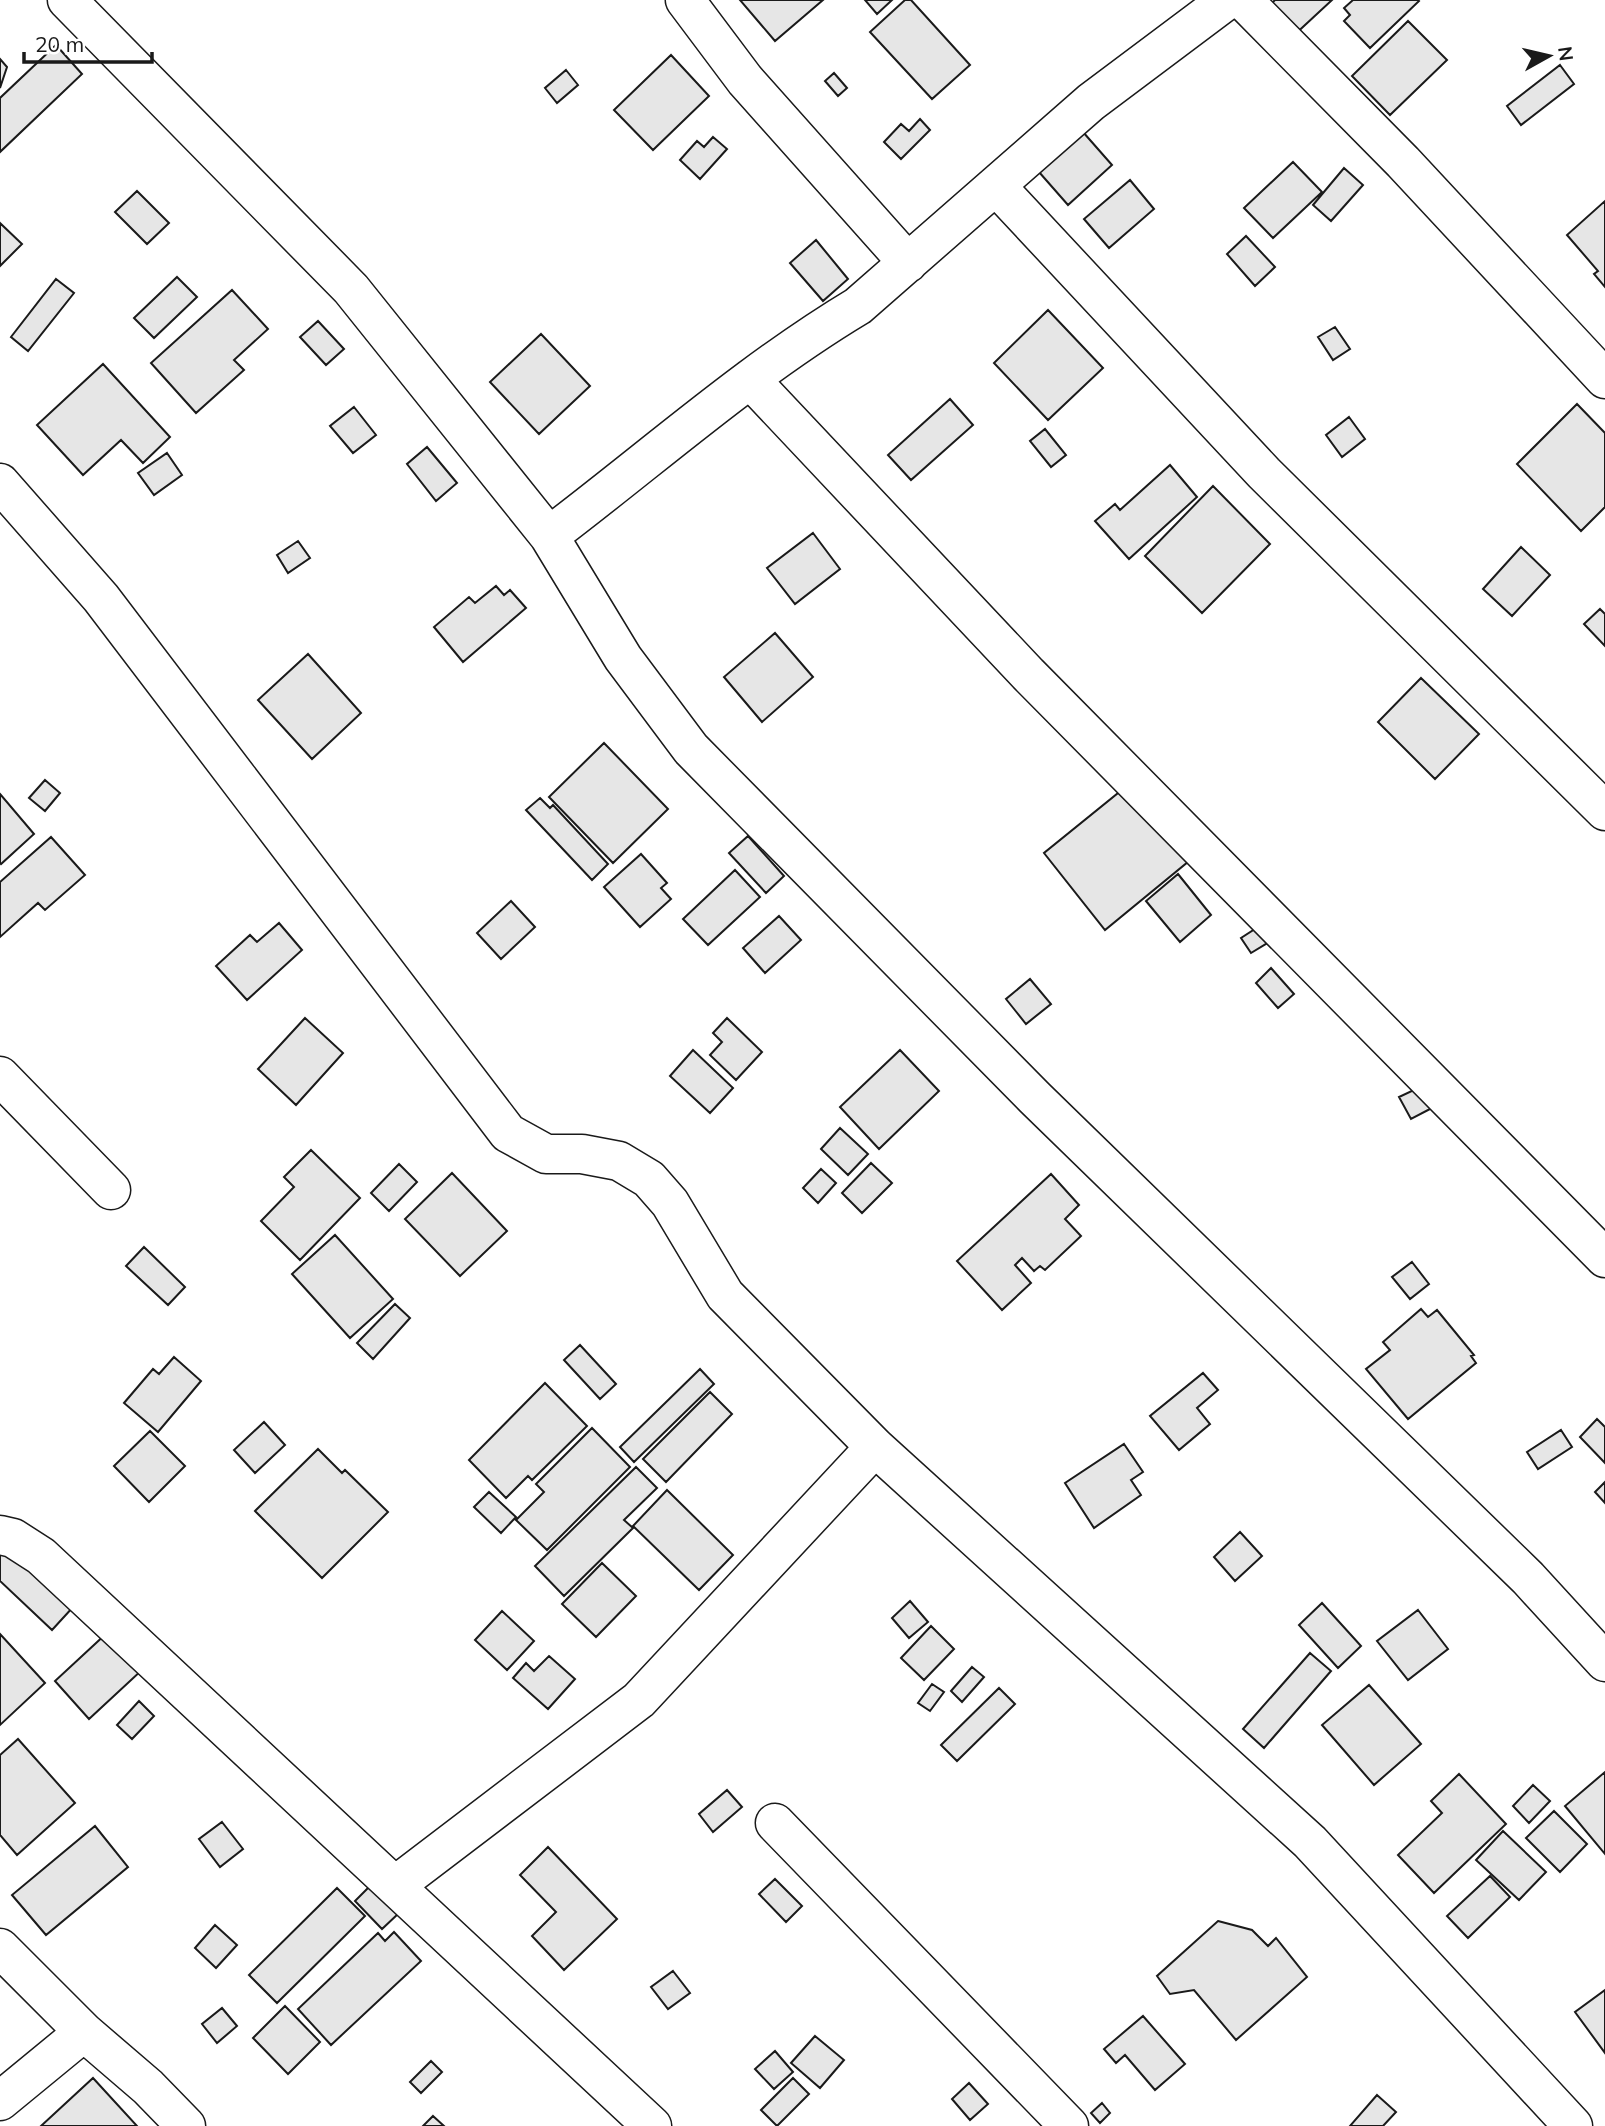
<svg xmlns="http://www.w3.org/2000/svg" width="1605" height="2126" font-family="Mulish,sans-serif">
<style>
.building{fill:#e6e6e6;stroke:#1a1a1a;stroke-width:2}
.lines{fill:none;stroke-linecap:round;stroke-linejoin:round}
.minor-casing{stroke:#1a1a1a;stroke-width:41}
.minor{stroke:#fff;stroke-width:38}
</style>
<rect width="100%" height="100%" fill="#fff"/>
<path class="building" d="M 740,0 L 823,0 L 775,41 Z
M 865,0 L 892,0 L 877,14 Z
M 905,0 L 911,0 L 970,65 L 932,99 L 870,32 Z
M 1275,0 L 1332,0 L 1291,38 L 1265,10 Z
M 1353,0 L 1418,0 L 1419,1 L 1370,48 L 1344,21 L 1350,15 L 1344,8 Z
M 1408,21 L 1447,60 L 1390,115 L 1352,76 Z
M 56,45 L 82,74 L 0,152 L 0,98 Z
M 671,55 L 709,96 L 653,150 L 614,110 Z
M 0,59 L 7,67 L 0,88 Z
M 1560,65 L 1574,84 L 1521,125 L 1507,106 Z
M 566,70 L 578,85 L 557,103 L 545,88 Z
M 834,73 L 847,88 L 838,96 L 825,81 Z
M 920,119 L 930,130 L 901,159 L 884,142 L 901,124 L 909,131 Z
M 1083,132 L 1112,165 L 1068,205 L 1039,172 Z
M 713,137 L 727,149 L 700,179 L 680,160 L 697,141 L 704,147 Z
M 1293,162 L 1322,192 L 1273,238 L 1244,208 Z
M 1344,168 L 1363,185 L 1331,221 L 1313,205 Z
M 1130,180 L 1154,209 L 1109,248 L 1084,219 Z
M 137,191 L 169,223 L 147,244 L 115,212 Z
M 1605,201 L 1605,287 L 1594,274 L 1598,271 L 1567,235 Z
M 0,223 L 22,244 L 0,266 Z
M 1246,236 L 1275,267 L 1255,286 L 1227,254 Z
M 816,240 L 848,279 L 823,301 L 790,263 Z
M 177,277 L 197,297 L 154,338 L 134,318 Z
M 56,279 L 74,293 L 28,351 L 11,337 Z
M 232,290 L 268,329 L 234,360 L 244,370 L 196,413 L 151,363 Z
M 1048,310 L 1103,368 L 1048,420 L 994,363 Z
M 318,321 L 344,349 L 326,365 L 300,337 Z
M 1335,327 L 1350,349 L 1333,360 L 1318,337 Z
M 541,334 L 590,386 L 539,434 L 490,382 Z
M 103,364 L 170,437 L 143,463 L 121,440 L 83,475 L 37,425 Z
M 950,399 L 973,425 L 911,480 L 888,455 Z
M 1577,404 L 1605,433 L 1605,507 L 1581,531 L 1517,464 Z
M 354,407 L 376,435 L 353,453 L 330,426 Z
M 1349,417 L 1365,439 L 1342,457 L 1326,435 Z
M 1045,429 L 1066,455 L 1051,467 L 1030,441 Z
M 427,447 L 457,483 L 436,501 L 407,464 Z
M 167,453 L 182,475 L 154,495 L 138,473 Z
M 1170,465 L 1197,497 L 1129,559 L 1095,521 L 1115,504 L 1120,510 Z
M 1213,486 L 1270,544 L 1202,613 L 1145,556 Z
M 813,533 L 840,569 L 795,604 L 767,568 Z
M 298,541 L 310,558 L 288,573 L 277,555 Z
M 1521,547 L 1550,575 L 1512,616 L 1483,589 Z
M 496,586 L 504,595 L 510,590 L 526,608 L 463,662 L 434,627 L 469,597 L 475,603 Z
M 1600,609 L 1605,614 L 1605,646 L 1584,624 Z
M 775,633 L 813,677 L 762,722 L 724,677 Z
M 308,654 L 361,713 L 312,759 L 258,700 Z
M 1421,678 L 1479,734 L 1435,779 L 1378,722 Z
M 604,743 L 668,809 L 613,863 L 549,797 Z
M 45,780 L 60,793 L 45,811 L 29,798 Z
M 1128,785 L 1189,861 L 1105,930 L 1044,853 Z
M 0,794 L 34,834 L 1,864 L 0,863 Z
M 540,798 L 550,808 L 553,805 L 608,864 L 592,880 L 526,810 Z
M 748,836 L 784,876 L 766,893 L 729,853 Z
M 51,837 L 85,875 L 45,910 L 38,903 L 0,937 L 0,882 Z
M 641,854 L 667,883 L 661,888 L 671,899 L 640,927 L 604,887 Z
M 735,870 L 760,897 L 708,945 L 683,919 Z
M 1178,874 L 1211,915 L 1180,942 L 1146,901 Z
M 511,901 L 535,927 L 501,959 L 477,933 Z
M 779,916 L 801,940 L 765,973 L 743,948 Z
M 1269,920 L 1279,936 L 1251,953 L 1241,938 Z
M 279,923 L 302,950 L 247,1000 L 216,966 L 250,935 L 257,942 Z
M 1271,968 L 1294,994 L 1278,1008 L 1256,983 Z
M 1030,979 L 1051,1004 L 1026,1024 L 1006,999 Z
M 305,1018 L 343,1053 L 296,1105 L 258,1069 Z
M 727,1018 L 762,1052 L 736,1080 L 710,1055 L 722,1042 L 713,1033 Z
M 693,1050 L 733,1088 L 710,1113 L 670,1076 Z
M 900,1050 L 939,1091 L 879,1149 L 840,1107 Z
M 1418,1088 L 1430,1109 L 1411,1119 L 1399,1097 Z
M 840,1128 L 868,1154 L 848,1175 L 821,1149 Z
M 311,1150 L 360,1198 L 300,1260 L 261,1221 L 294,1187 L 284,1177 Z
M 871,1163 L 892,1183 L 862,1213 L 842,1193 Z
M 399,1164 L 417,1182 L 389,1211 L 371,1193 Z
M 821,1169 L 836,1183 L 818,1203 L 803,1188 Z
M 452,1173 L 507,1231 L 460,1276 L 405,1219 Z
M 1051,1174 L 1079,1205 L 1065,1219 L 1081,1236 L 1045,1270 L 1040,1266 L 1034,1271 L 1022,1258 L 1015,1265 L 1031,1283 L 1002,1310 L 957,1261 Z
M 335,1235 L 393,1299 L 350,1338 L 292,1274 Z
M 144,1247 L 185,1287 L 168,1305 L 126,1266 Z
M 1412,1262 L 1429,1284 L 1410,1299 L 1392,1277 Z
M 395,1304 L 410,1318 L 373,1359 L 357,1343 Z
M 1421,1309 L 1428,1317 L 1437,1310 L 1474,1355 L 1471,1356 L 1476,1363 L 1408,1419 L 1366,1369 L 1390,1350 L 1383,1342 Z
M 580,1345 L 616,1384 L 600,1399 L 564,1360 Z
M 174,1357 L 201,1381 L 158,1432 L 124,1403 L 153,1369 L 159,1374 Z
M 700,1369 L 714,1384 L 634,1462 L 620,1447 Z
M 1203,1373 L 1218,1390 L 1197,1408 L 1210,1424 L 1179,1450 L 1150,1416 Z
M 545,1383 L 587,1426 L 532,1480 L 528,1476 L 506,1498 L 469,1460 Z
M 710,1392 L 732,1414 L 666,1482 L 643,1459 Z
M 1597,1419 L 1605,1427 L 1605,1463 L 1580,1437 Z
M 264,1422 L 285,1445 L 255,1473 L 234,1450 Z
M 592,1428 L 630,1467 L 547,1550 L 516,1520 L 544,1492 L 536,1484 Z
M 1561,1430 L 1572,1447 L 1538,1469 L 1527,1452 Z
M 150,1431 L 185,1466 L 149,1502 L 114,1466 Z
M 1124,1444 L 1143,1472 L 1131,1480 L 1141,1495 L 1094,1528 L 1065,1483 Z
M 318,1449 L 342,1473 L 345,1470 L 388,1512 L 322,1578 L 255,1511 Z
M 636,1467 L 657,1488 L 624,1520 L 633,1528 L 564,1596 L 535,1566 Z
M 1605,1482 L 1605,1503 L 1595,1492 Z
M 667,1490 L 733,1555 L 699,1590 L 633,1526 Z
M 489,1492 L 516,1517 L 501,1533 L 474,1507 Z
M 1240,1532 L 1262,1556 L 1235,1581 L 1214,1557 Z
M 6,1543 L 74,1606 L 52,1630 L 0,1581 L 0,1550 Z
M 602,1563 L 636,1596 L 596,1637 L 562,1604 Z
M 910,1601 L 928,1622 L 909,1638 L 892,1618 Z
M 1322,1603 L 1361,1646 L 1338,1668 L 1299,1625 Z
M 1418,1610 L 1448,1649 L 1408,1680 L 1377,1641 Z
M 502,1611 L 534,1641 L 507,1670 L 475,1640 Z
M 931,1626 L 954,1649 L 924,1680 L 901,1658 Z
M 108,1632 L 143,1669 L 89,1719 L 55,1681 Z
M 0,1634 L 45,1683 L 0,1725 Z
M 1310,1653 L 1331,1671 L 1264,1748 L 1243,1729 Z
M 549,1656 L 575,1679 L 548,1709 L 513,1678 L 526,1663 L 534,1671 Z
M 972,1667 L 984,1677 L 962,1702 L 951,1691 Z
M 932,1684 L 944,1692 L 930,1711 L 918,1703 Z
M 1369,1685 L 1421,1744 L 1374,1785 L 1322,1725 Z
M 999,1688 L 1015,1704 L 957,1761 L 941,1745 Z
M 139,1701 L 154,1716 L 132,1739 L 117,1725 Z
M 18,1739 L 75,1803 L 17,1855 L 0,1835 L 0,1755 Z
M 1605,1772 L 1605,1854 L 1565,1806 Z
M 1459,1774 L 1506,1824 L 1434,1893 L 1398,1855 L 1442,1813 L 1431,1801 Z
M 1533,1785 L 1550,1801 L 1529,1823 L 1513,1806 Z
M 727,1790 L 742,1807 L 713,1832 L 699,1814 Z
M 1554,1811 L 1587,1844 L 1560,1872 L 1526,1838 Z
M 222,1822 L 243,1849 L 220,1867 L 199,1839 Z
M 95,1826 L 128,1867 L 46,1935 L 12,1895 Z
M 1503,1831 L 1546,1872 L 1519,1900 L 1476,1860 Z
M 548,1847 L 617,1919 L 564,1970 L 532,1936 L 556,1912 L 520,1875 Z
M 1490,1876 L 1510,1897 L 1468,1938 L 1447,1916 Z
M 775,1879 L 802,1906 L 786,1922 L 759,1894 Z
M 371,1885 L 399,1913 L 382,1929 L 355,1901 Z
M 337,1888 L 365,1916 L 277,2003 L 249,1975 Z
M 1218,1921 L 1252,1930 L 1268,1946 L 1276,1938 L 1307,1977 L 1236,2040 L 1194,1990 L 1170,1994 L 1157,1976 Z
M 215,1925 L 237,1945 L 216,1968 L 195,1948 Z
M 394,1932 L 421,1961 L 331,2045 L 298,2009 L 378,1933 L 385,1941 Z
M 673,1971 L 690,1993 L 668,2009 L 651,1987 Z
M 1605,1990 L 1605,2053 L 1575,2012 Z
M 285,2006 L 320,2042 L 288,2074 L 253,2038 Z
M 222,2008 L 237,2026 L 217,2043 L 202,2024 Z
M 1143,2016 L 1185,2064 L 1155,2090 L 1125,2055 L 1116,2063 L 1104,2049 Z
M 815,2036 L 844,2060 L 820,2088 L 791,2063 Z
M 775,2051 L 793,2072 L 774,2089 L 755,2069 Z
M 431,2061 L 442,2072 L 421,2093 L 410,2082 Z
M 93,2078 L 137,2126 L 41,2126 Z
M 793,2078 L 809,2094 L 777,2126 L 761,2110 Z
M 969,2083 L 988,2104 L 970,2120 L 952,2099 Z
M 1377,2095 L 1396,2112 L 1383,2126 L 1350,2126 Z
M 1102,2103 L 1110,2113 L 1100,2123 L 1091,2113 Z
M 433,2116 L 444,2126 L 423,2126 Z"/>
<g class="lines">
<g class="minor-casing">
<path id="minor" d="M 67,0 L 351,289 L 549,536 L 623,658 L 691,749 L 1035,1098 L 1528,1578 L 1605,1662
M 685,0 L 745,80 L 908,263
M 1243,0 L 1403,162 L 1605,379
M 997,187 L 1264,473 L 1605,811
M 750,379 L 1028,674 L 1605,1258
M 0,483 L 101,598 L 508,1133 L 546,1154 L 582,1154 L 619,1161 L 649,1179 L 670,1203 L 725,1295 L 875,1447 L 1310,1842 L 1573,2126
M 549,536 C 651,459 748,372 858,306 L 1091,102 L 1227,0
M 0,1076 L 111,1190
M 0,1535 L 13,1538 L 41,1556 L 652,2126
M 775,1823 L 1069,2126
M 396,1885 L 639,1700 L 875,1447
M 0,1948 L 84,2032 L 148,2087 L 186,2126
M 0,2101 L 84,2032"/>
</g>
<use href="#minor" class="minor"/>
</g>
<g transform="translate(1549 56) rotate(82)" stroke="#ffffff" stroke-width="5" paint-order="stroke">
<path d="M0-5L12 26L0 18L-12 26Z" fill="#1a1a1a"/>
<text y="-10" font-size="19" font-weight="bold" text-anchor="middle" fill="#1a1a1a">N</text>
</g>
<path d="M24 52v10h128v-10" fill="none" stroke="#1a1a1a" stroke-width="3.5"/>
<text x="35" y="52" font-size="21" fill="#1a1a1a" stroke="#ffffff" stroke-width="5" paint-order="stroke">20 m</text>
</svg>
